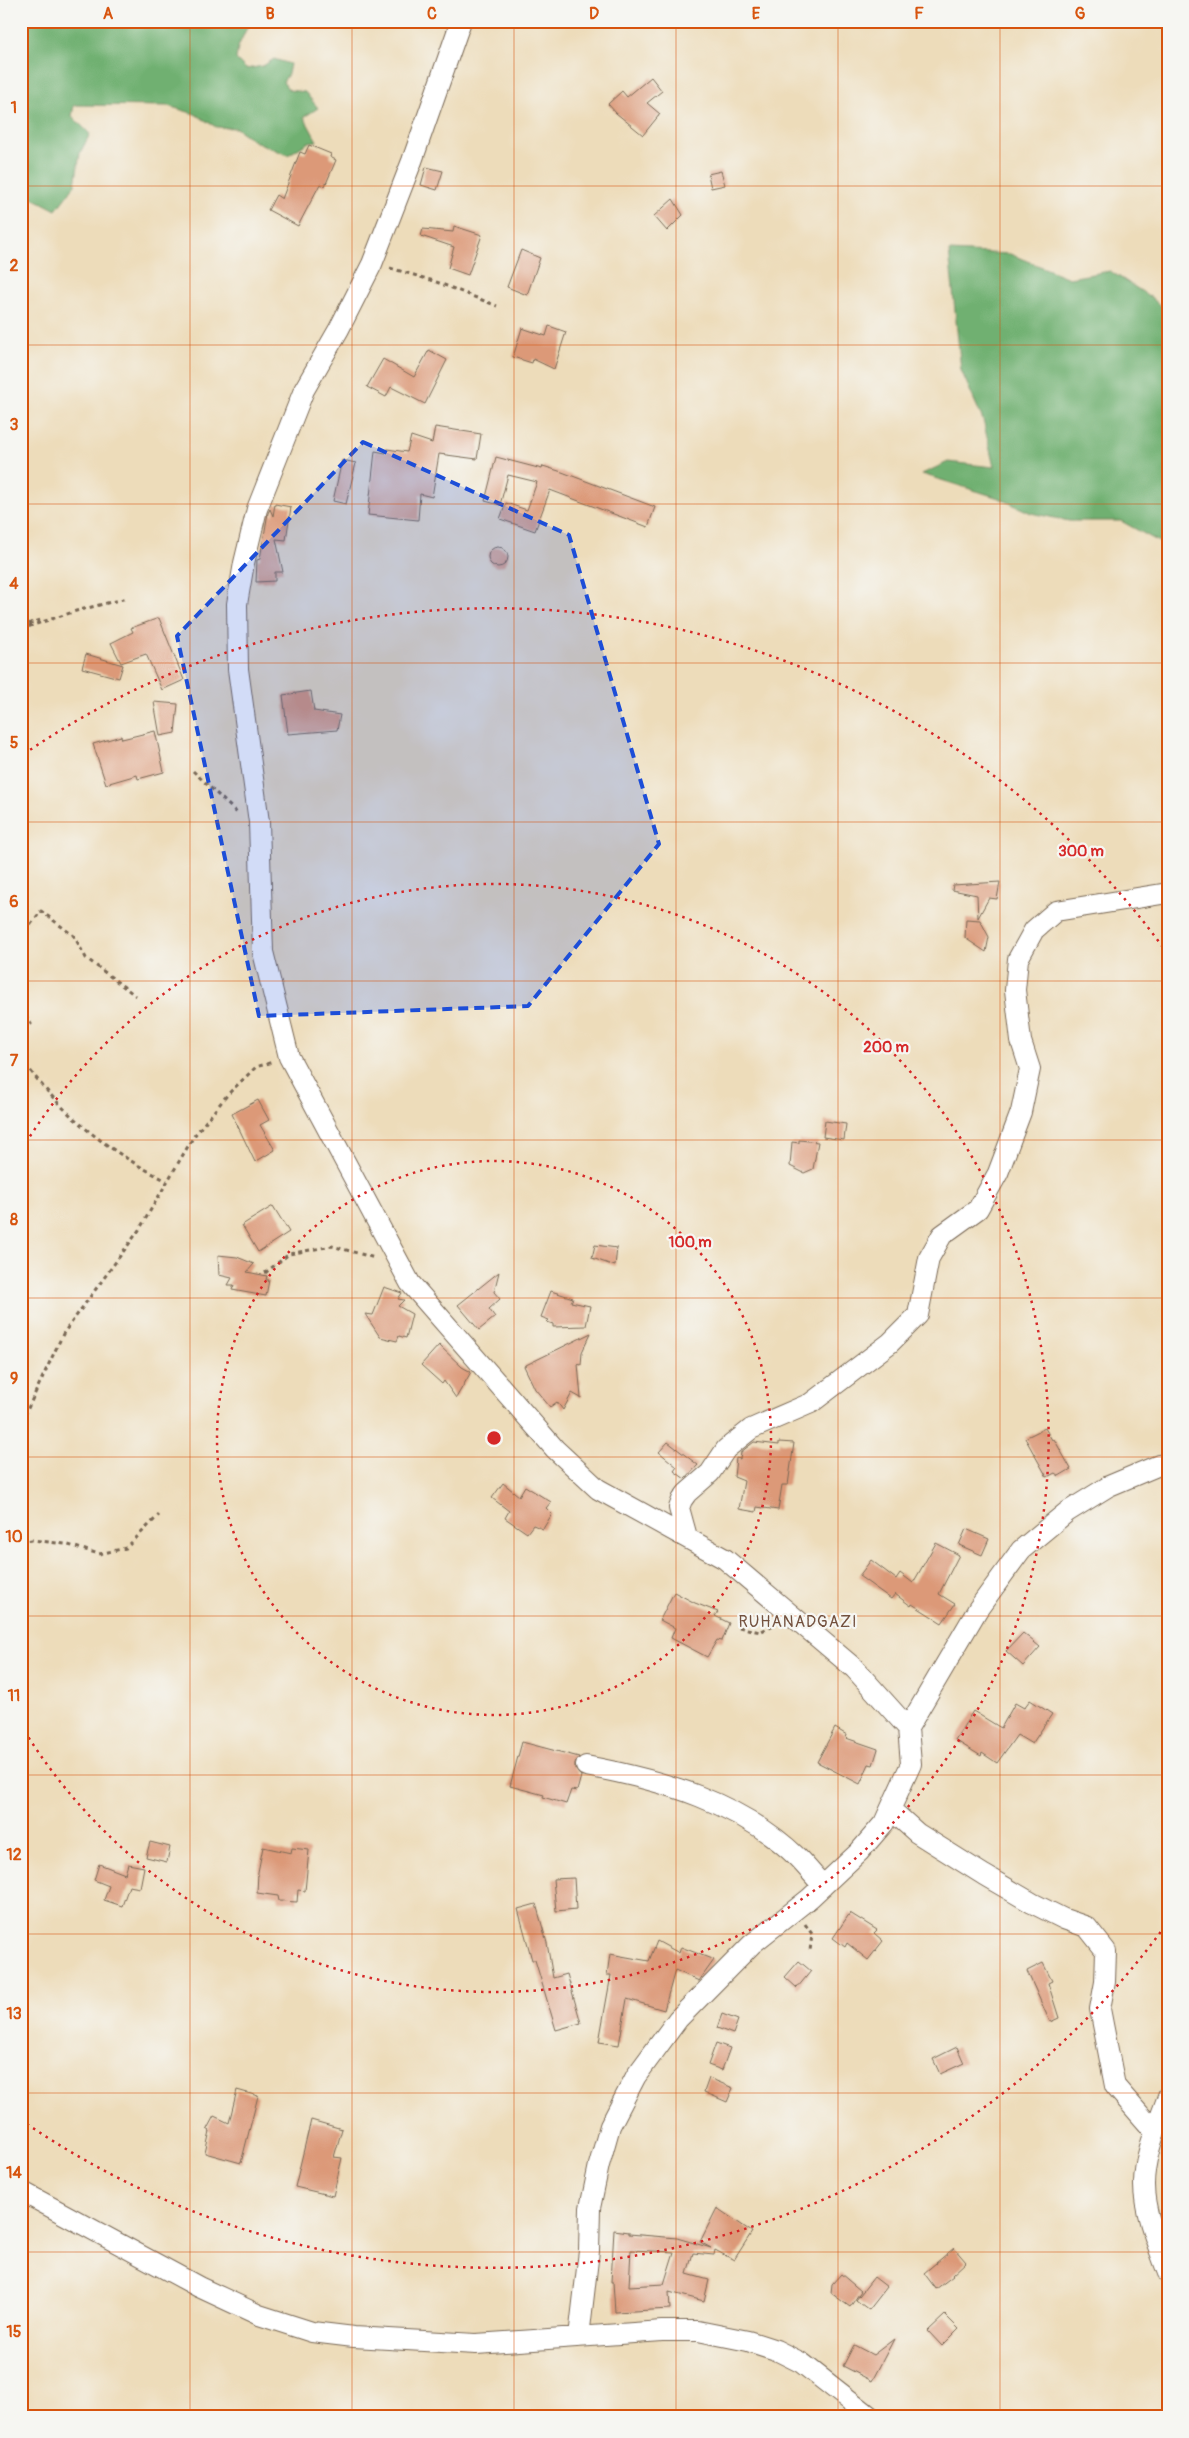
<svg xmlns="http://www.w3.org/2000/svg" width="1189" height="2438" font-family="Pangolin,sans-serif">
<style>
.forest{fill:#70b071;stroke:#566d48}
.building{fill:#dc9978;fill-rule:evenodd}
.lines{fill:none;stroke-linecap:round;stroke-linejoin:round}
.minor-casing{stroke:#796855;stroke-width:22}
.path{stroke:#796855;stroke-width:3;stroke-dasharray:4 4;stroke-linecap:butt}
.minor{stroke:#fff;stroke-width:20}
.marked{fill:#1d4ed8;fill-opacity:0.2;stroke:#1d4ed8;stroke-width:4;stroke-dasharray:10 6;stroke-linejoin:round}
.grid{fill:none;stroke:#d7540e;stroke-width:1;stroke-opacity:0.55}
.ring{fill:none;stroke:#d62828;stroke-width:2.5;stroke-dasharray:2.5 5}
.labels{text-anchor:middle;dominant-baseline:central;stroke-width:4.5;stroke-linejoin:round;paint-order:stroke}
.quarter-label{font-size:16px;letter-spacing:1px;fill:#73513e;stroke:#f6f6f2}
.centre{fill:#d62828;stroke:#f6f6f2;stroke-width:2.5}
.ring-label{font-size:15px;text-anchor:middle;font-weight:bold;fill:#d62828;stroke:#f6f6f2;stroke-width:4.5;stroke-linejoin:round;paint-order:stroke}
.neatline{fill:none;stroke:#d7540e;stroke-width:2}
.grid-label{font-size:16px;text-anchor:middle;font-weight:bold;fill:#d7540e}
</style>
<rect width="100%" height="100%" fill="#f6f6f2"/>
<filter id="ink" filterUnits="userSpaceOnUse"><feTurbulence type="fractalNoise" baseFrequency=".02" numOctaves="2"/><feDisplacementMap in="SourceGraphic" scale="10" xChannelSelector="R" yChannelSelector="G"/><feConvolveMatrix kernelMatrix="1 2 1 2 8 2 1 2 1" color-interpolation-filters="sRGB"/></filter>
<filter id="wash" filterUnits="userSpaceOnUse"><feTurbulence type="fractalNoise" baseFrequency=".0096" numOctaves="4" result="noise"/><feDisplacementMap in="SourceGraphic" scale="20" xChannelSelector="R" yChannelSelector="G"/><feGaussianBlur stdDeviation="1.12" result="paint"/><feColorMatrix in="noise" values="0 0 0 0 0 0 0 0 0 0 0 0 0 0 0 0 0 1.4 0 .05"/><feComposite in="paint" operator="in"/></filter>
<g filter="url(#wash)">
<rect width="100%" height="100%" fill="#eddcba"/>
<path class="forest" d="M 21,21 L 250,21 L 238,47 L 236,59 L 246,69 L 263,66 L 274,59 L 290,64 L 288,74 L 283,82 L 289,90 L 305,92 L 318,108 L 304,117 L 317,141 L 309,142 L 288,155 L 254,141 L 236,128 L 216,127 L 195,114 L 168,106 L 74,105 L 72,116 L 90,134 L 80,153 L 75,185 L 56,210 L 29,196 L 21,184 Z
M 949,251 L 1010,254 L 1069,278 L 1110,271 L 1152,298 L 1168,313 L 1168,547 L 1121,521 L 1069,521 L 1031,513 L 999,498 L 922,474 L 948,462 L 994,467 L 983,420 L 961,370 Z"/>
<g id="blocks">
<path class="building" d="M 651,77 L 662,91 L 647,103 L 660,114 L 643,135 L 616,113 L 608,104 L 622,91 L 627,97 Z
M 309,145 L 331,154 L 330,157 L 336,160 L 325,186 L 320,184 L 298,226 L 268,210 L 276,195 L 282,199 L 300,152 L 305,154 Z
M 426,167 L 443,171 L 437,190 L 421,185 Z
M 721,171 L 725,185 L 711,188 L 708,174 Z
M 673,199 L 683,215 L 667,231 L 654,216 Z
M 454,226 L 482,235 L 468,275 L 448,268 L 454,247 L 421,236 L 423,229 L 453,232 Z
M 521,250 L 540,258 L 527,295 L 507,287 Z
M 549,326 L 566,332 L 554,369 L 533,359 L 532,363 L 513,357 L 522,328 L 546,336 Z
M 429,350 L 447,360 L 425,404 L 391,387 L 386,397 L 367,387 L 383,359 L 414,377 Z
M 435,427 L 481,434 L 477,459 L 439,454 L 432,497 L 420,494 L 418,520 L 368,515 L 375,451 L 386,453 L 387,449 L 407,452 L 411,436 L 432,443 Z
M 496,457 L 542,469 L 543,466 L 562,472 L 655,507 L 648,527 L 550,490 L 535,531 L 500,519 L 506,503 L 527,510 L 537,482 L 508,475 L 500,505 L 485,501 Z
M 342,460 L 356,463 L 346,504 L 333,501 Z
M 275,504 L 291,507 L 286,540 L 276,539 L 283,572 L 275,572 L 275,581 L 256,582 L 257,560 L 260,559 L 268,513 L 270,509 L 273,516 Z
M488 557a10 10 0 1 1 20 0a10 10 0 1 1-20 0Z
M 159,618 L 184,680 L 162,690 L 146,654 L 121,663 L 111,643 L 133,632 L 131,628 Z
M 86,654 L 123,665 L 119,678 L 82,668 Z
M 311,691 L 314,711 L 340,715 L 337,730 L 288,734 L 283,695 Z
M 154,702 L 178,704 L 175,733 L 160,736 Z
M 155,731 L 164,772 L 138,779 L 137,775 L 106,784 L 93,744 L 121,736 L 122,739 Z
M 1000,882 L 997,899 L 989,898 L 978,918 L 977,895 L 952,890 L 953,885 Z
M 966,919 L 980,920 L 989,937 L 986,952 L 965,938 Z
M 258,1100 L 269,1120 L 260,1125 L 275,1150 L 255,1162 L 232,1114 Z
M 825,1121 L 846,1124 L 844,1140 L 823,1137 Z
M 799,1140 L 818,1142 L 813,1169 L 804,1173 L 790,1166 L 792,1142 L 799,1143 Z
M 273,1206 L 289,1232 L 258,1252 L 242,1225 Z
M 595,1245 L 617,1248 L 615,1266 L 592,1258 Z
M 218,1255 L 237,1257 L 254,1264 L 247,1272 L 267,1276 L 266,1280 L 269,1280 L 266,1296 L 232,1290 L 234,1285 L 228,1285 L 232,1278 L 219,1275 Z
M 499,1272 L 494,1292 L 500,1299 L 489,1309 L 495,1317 L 479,1330 L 458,1305 Z
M 384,1287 L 402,1293 L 398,1299 L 404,1300 L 398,1306 L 412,1314 L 406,1338 L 399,1336 L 397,1341 L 380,1337 L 365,1314 L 373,1315 Z
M 551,1291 L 573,1298 L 571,1302 L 590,1306 L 586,1326 L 553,1327 L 553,1324 L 547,1322 L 549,1320 L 541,1317 Z
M 591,1333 L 582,1352 L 581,1365 L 578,1364 L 581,1398 L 572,1393 L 563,1410 L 557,1402 L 550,1407 L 535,1389 L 524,1366 Z
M 439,1345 L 462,1367 L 471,1372 L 456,1398 L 444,1381 L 442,1384 L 421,1365 Z
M 1045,1428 L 1052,1440 L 1054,1439 L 1071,1469 L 1059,1476 L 1055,1473 L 1047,1477 L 1025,1438 Z
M 668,1442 L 698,1465 L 685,1479 L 674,1471 L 677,1467 L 659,1452 Z
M 754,1442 L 779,1445 L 779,1442 L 794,1443 L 788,1485 L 782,1485 L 778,1510 L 757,1507 L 756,1512 L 739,1509 L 744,1481 L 734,1477 L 736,1458 L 740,1459 L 741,1452 Z
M 503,1483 L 519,1496 L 525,1486 L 551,1502 L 546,1508 L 552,1514 L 543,1529 L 533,1525 L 527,1533 L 505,1518 L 509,1511 L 492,1498 Z
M 966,1529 L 989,1539 L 982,1555 L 959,1545 Z
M 936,1543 L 959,1555 L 939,1594 L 955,1604 L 942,1623 L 912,1604 L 911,1606 L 895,1594 L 891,1599 L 859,1576 L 871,1560 L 896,1579 L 900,1573 L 913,1583 Z
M 674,1592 L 695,1603 L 718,1612 L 715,1616 L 729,1623 L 722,1641 L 717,1640 L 707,1657 L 671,1638 L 675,1628 L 660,1620 Z
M 1023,1633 L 1040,1647 L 1023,1666 L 1006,1651 Z
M 1030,1700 L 1052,1714 L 1032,1744 L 1017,1735 L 997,1763 L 982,1753 L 981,1756 L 955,1740 L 973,1711 L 1001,1728 L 1015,1703 L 1024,1708 Z
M 835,1728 L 847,1735 L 846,1738 L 878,1749 L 873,1765 L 869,1764 L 860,1784 L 817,1762 Z
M 522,1742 L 579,1757 L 575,1763 L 575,1769 L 581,1776 L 577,1791 L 571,1790 L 566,1804 L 543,1797 L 544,1795 L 510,1786 Z
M 150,1842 L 170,1847 L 167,1862 L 146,1857 Z
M 263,1847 L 291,1853 L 292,1848 L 309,1850 L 305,1891 L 298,1890 L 297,1902 L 279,1901 L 278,1896 L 257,1893 L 258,1872 Z
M 99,1864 L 125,1874 L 128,1864 L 144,1867 L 140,1888 L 129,1886 L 122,1906 L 104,1900 L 109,1886 L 94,1880 Z
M 574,1878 L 576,1909 L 556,1911 L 553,1879 Z
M 536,1904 L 547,1943 L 553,1978 L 567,1974 L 581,2023 L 556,2030 L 535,1960 L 532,1960 L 518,1909 Z
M 850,1913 L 877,1930 L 874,1933 L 883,1941 L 868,1960 L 847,1943 L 845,1947 L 833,1938 Z
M 657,1941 L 679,1953 L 681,1947 L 714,1960 L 699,1981 L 675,1970 L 664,2010 L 627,1999 L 619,2045 L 599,2042 L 611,1975 L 607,1975 L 610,1954 L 649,1961 Z
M 799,1961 L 811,1971 L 797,1988 L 785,1977 Z
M 1043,1963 L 1052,1981 L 1048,1983 L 1059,2018 L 1050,2022 L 1027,1971 Z
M 722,2014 L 738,2020 L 733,2034 L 717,2028 Z
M 716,2043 L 730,2048 L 722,2070 L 708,2065 Z
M 957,2047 L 964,2063 L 940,2074 L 933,2059 Z
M 709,2078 L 733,2088 L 727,2102 L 704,2092 Z
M 237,2090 L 258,2096 L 241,2163 L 205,2153 L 210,2131 L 207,2129 L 214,2116 L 229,2123 Z
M 311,2120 L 342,2129 L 334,2157 L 342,2158 L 333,2196 L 295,2187 Z
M 717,2208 L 752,2232 L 734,2260 L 715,2250 L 714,2255 L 693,2253 L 687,2274 L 709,2280 L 704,2301 L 669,2292 L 670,2309 L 615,2312 L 613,2282 L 611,2282 L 614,2230 L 629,2232 L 629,2234 L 677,2238 L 711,2248 L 700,2242 ZM 631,2250 L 674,2252 L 664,2284 L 629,2286 Z
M 954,2248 L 966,2262 L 952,2275 L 953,2276 L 936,2289 L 924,2273 Z
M 841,2274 L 861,2291 L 850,2307 L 831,2293 L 832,2284 Z
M 874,2277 L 887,2287 L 869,2310 L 856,2300 Z
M 945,2315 L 959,2329 L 942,2346 L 928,2331 Z
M 894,2339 L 872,2381 L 843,2366 L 854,2345 L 873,2355 Z"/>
</g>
</g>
<g filter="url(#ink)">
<use href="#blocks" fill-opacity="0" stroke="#796855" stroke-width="1"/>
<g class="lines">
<g class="minor-casing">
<path id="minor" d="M 461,21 L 412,161 L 372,264 L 339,329 L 304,390 L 257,509 L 244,563 L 237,604 L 238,669 L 259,822 L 263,952 L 289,1057 L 410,1283 L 555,1449 L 598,1489 L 725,1559 L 854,1668 L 908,1728
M 687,1537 L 679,1508 L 682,1500 L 687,1493 L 710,1473 L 726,1449 L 751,1429 L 811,1403 L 890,1343 L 918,1315 L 929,1258 L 942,1235 L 978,1209 L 998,1173 L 1021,1112 L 1030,1069 L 1021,1041 L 1015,990 L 1018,959 L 1034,930 L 1056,911 L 1168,893
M 586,1766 C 662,1780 740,1802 797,1857 C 806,1866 814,1876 823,1886
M 889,1812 L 898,1816 L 917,1833 L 984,1875 L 1032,1903 L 1064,1919 L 1087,1927 L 1106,1951 L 1105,1982 L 1100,2009 L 1115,2086 L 1155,2132
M 1168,2096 C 1158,2125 1144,2154 1144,2185 C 1144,2213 1158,2246 1168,2273
M 21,2191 L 199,2287 L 259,2315 L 312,2332 L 354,2337 L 476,2344 L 662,2331 L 698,2331 L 748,2341 L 776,2350 L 802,2363 L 871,2417
M 579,2337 L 589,2251 L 590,2208 L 599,2165 L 610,2126 L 636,2076 L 678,2019 L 752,1944 L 810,1898 L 859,1852 L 884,1823 L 911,1764 L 908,1728 L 978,1609 L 1021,1550 L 1067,1512 L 1109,1486 L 1159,1465 L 1168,1464"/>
</g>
<path class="path" d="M 390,268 L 434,281 L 497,306
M 21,626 L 44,619
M 21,629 L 76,611 L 127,598
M 193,771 L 238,814
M 21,937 L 41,911 L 74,936 L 86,958 L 136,996
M 21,1008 L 31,1024 L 21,1030
M 21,1058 C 61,1114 106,1150 167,1181
M 265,1273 L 289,1254 L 332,1246 L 375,1258
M 21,1423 L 63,1334 L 139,1230 L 194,1136 L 228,1094 L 256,1067 L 273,1062
M 21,1542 L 32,1540 L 65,1544 L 99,1554 L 126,1548 L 159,1515
M 739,1627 L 760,1632 L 775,1624
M 805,1924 L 812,1934 L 810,1951"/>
<use href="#minor" class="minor"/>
</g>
</g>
<path class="marked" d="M 363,442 L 569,535 L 659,844 L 528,1006 L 259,1016 L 177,636 Z"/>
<path class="grid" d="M 190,21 L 190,2417M 352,21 L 352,2417M 514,21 L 514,2417M 676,21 L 676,2417M 838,21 L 838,2417M 1000,21 L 1000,2417M 21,186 L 1168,186M 21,345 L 1168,345M 21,504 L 1168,504M 21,663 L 1168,663M 21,822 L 1168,822M 21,981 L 1168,981M 21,1140 L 1168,1140M 21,1298 L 1168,1298M 21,1457 L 1168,1457M 21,1616 L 1168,1616M 21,1775 L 1168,1775M 21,1934 L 1168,1934M 21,2093 L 1168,2093M 21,2252 L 1168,2252"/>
<g class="ring">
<circle cx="494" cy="1438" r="277"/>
<path d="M22 1149A554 554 0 1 1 22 1727"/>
<path d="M1165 1926A830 830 0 0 1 24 2122M24 754A830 830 0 0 1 1165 950"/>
</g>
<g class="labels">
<g class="quarter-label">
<text x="798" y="1622">RUHANADGAZI</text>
</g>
</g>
<circle cx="494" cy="1438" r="8" class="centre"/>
<g class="ring-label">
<text x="1081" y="856">300 m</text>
<text x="886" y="1052">200 m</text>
<text x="690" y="1247">100 m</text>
</g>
<rect width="1189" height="2438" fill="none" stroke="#f6f6f2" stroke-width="55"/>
<rect x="28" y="28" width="1134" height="2382" class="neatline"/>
<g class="grid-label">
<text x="108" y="19">A</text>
<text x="270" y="19">B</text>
<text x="432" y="19">C</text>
<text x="594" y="19">D</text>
<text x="756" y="19">E</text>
<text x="919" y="19">F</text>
<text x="1080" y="19">G</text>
<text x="14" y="113">1</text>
<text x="14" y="271">2</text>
<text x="14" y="430">3</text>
<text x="14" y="589">4</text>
<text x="14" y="748">5</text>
<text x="14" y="907">6</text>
<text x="14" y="1066">7</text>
<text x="14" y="1225">8</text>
<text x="14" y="1384">9</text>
<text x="14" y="1542">10</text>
<text x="14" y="1701">11</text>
<text x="14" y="1860">12</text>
<text x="14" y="2019">13</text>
<text x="14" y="2178">14</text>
<text x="14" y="2337">15</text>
</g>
</svg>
